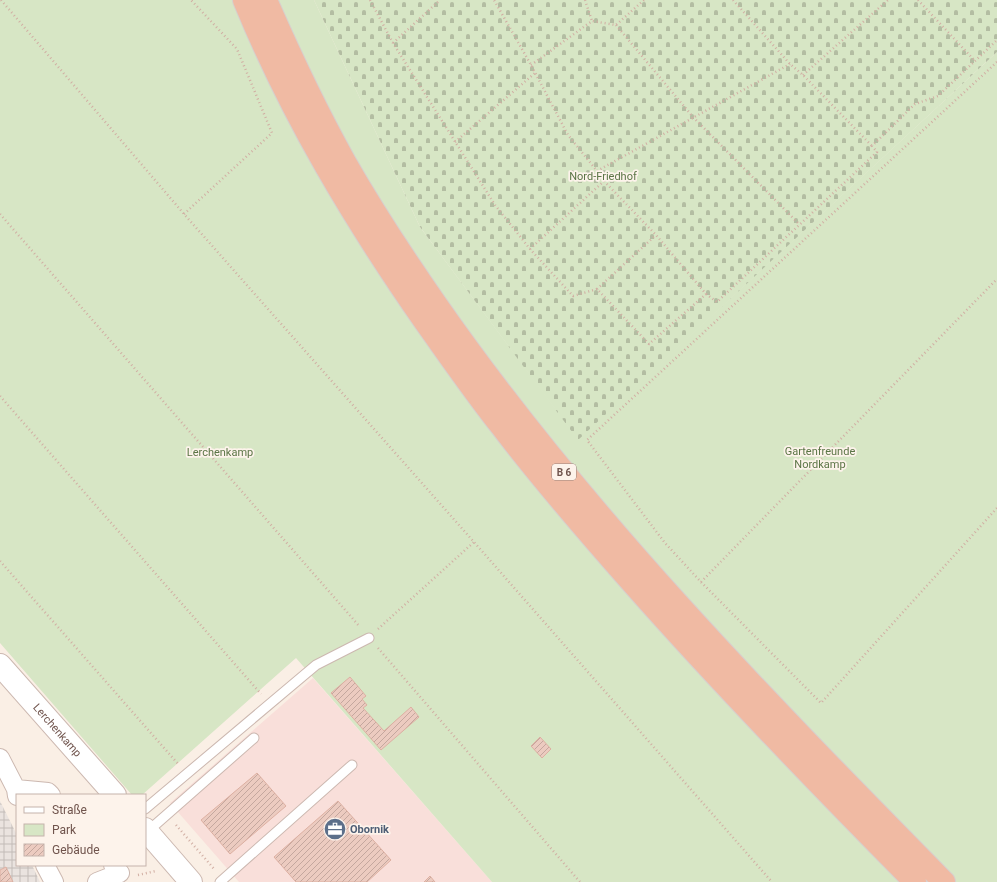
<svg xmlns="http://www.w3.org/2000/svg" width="997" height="882" font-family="Roboto,sans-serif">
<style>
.commercial{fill:#f9dfda}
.industrial{fill:url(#industrial-grid)}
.green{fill:#d7e6c5}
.cemetery{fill:url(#cemetery-stones)}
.building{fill:url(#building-hatch);stroke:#ddb0a2}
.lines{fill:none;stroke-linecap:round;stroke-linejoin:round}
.service-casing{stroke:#ccb8b0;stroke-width:11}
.minor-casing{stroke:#ccb8b0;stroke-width:20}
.tertiary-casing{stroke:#ccb8b0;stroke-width:24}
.trunk-casing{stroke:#d7cfcd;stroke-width:24}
.path{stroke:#d1aea3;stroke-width:2.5;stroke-dasharray:1 3;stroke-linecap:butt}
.service{stroke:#fff;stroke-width:9}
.minor{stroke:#fff;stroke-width:18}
.tertiary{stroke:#fff;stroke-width:22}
.trunk{stroke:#f0baa3;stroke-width:22}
.labels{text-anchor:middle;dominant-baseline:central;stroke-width:3.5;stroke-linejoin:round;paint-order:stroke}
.shield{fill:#fdf3eb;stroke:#9a847c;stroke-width:1}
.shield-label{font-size:10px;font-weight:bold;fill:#70544d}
.park-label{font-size:11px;fill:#5b7546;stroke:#fdf3eb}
.street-label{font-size:11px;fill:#70544d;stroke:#fdf3eb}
.service-label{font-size:11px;font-weight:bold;fill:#4e5e75;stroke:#fdf3eb;text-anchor:start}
</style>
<defs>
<pattern id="industrial-grid" width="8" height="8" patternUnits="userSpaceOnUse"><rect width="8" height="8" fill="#eae3df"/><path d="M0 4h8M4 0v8" fill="none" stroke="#c2bbb7"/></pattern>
<pattern id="cemetery-stones" width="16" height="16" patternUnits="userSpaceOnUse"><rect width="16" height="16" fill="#d7e6c5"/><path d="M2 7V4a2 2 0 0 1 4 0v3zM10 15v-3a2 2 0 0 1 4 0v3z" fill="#b3bda2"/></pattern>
<pattern id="building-hatch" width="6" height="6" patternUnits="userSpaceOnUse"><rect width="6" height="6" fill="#eccbc0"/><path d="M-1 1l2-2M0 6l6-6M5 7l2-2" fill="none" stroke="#c4a79e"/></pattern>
</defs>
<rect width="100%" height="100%" fill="#faefe5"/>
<path class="commercial" d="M 313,678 L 492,882 L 239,882 L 170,803 Z"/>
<path class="industrial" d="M 0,801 L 17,835 L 17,865 L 32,865 L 40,882 L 0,882 Z"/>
<path class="green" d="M 0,0 L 314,0 L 420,227 L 578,439 L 997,52 L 997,882 L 492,882 L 296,658 L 142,795 L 132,795 L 0,643 Z"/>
<path class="cemetery" d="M 314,0 L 997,0 L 997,52 L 578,440 L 420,227 Z"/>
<path class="building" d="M 350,677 L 366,696 L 362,699 L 367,705 L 363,708 L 384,731 L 411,707 L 419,717 L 381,750 L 331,693 Z
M 540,737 L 551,749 L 542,758 L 531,746 Z
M 257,773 L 286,806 L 230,854 L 201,820 Z
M 338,801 L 391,860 L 367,882 L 296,882 L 274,857 Z
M 6,867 L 13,882 L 0,882 L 0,870 Z
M 430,876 L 435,882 L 424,882 Z"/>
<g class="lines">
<g class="service-casing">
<path id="service" d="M 145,809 L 316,665 L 369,638
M 147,832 L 254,738
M 220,882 L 352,765"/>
</g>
<g class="minor-casing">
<path id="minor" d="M 0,758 L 16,789 L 17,796
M 16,789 L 48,792 L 51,795
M 45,865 L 54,882
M 97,882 L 120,873 L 113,865"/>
</g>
<g class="tertiary-casing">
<g id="tertiary">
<path id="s1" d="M 0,665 L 115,795"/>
<path d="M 145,829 L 191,882"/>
</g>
</g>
<g class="trunk-casing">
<path id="trunk" d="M 244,0 C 291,115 354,220 425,322 C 450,357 474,392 501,426 C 543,481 588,533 634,585 C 724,687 819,785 915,882
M 266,0 C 290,55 316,110 345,162 C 373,211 404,258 436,304 C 583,515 764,699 944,882"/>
</g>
<path class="path" d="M 1,0 L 184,214 L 474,542 L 772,882
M 370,0 L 393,43 L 495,205 L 530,249 L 573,296 L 597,289 L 649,344 L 706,294 L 656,235 L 604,181 L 597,171 L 568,135 L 531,65 L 494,0
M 585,0 L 592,21
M 733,0 L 790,64 L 803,75 L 872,146
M 918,0 L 975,61
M 616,25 L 693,117 L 800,225
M 393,43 L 440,0
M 997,62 L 587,440 L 665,543 L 701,582 L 821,703 L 997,508
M 531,65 L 592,21 L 616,25 L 644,0
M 803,75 L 888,0
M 455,142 L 535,73
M 597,171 L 790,64
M 0,214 L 360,627
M 184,214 L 272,133 L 237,49 L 191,0
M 530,249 L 604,181
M 597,289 L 656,235
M 706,294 L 717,302 L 877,152 L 872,146 L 915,104 L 938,96 L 997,40
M 0,396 L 261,694
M 0,561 L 179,765
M 701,582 L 997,279
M 378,629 L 474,542
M 378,648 L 580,882
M 176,825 L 215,870
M 138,875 L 156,871"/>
<use href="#service" class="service"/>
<use href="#minor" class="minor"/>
<use href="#tertiary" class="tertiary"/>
<use href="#trunk" class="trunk"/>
</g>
<defs>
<g id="office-disc" transform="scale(1.15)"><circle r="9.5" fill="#5c6f8a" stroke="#fdf3eb"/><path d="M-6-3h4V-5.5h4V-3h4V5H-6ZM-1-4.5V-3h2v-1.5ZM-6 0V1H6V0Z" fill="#fff"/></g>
</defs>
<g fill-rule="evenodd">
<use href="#office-disc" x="335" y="829"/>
</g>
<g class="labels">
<rect class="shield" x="552" y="464" width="24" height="16" rx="3"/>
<g class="shield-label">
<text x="564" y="472">B 6</text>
</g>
<g class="park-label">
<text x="603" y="176">Nord-Friedhof</text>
<text x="820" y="451">Gartenfreunde<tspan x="820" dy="13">Nordkamp</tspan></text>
<text x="220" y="452">Lerchenkamp</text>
</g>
<g class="street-label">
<text stroke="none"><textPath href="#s1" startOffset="87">Lerchenkamp</textPath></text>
</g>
<g class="service-label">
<text x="350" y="829">Obornik</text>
</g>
</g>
<rect x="16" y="794" width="130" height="72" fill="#fdf3eb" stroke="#c5b3ac"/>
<rect x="24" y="807" width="20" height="6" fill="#ffffff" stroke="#c5b3ac"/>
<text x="52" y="814" font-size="12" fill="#70544d">Straße</text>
<rect x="24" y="824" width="20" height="12" fill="#d7e6c5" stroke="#c5b3ac"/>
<text x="52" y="834" font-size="12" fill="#70544d">Park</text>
<rect x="24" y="844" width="20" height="12" fill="url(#building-hatch)" stroke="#c5b3ac"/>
<text x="52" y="854" font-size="12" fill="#70544d">Gebäude</text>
</svg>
